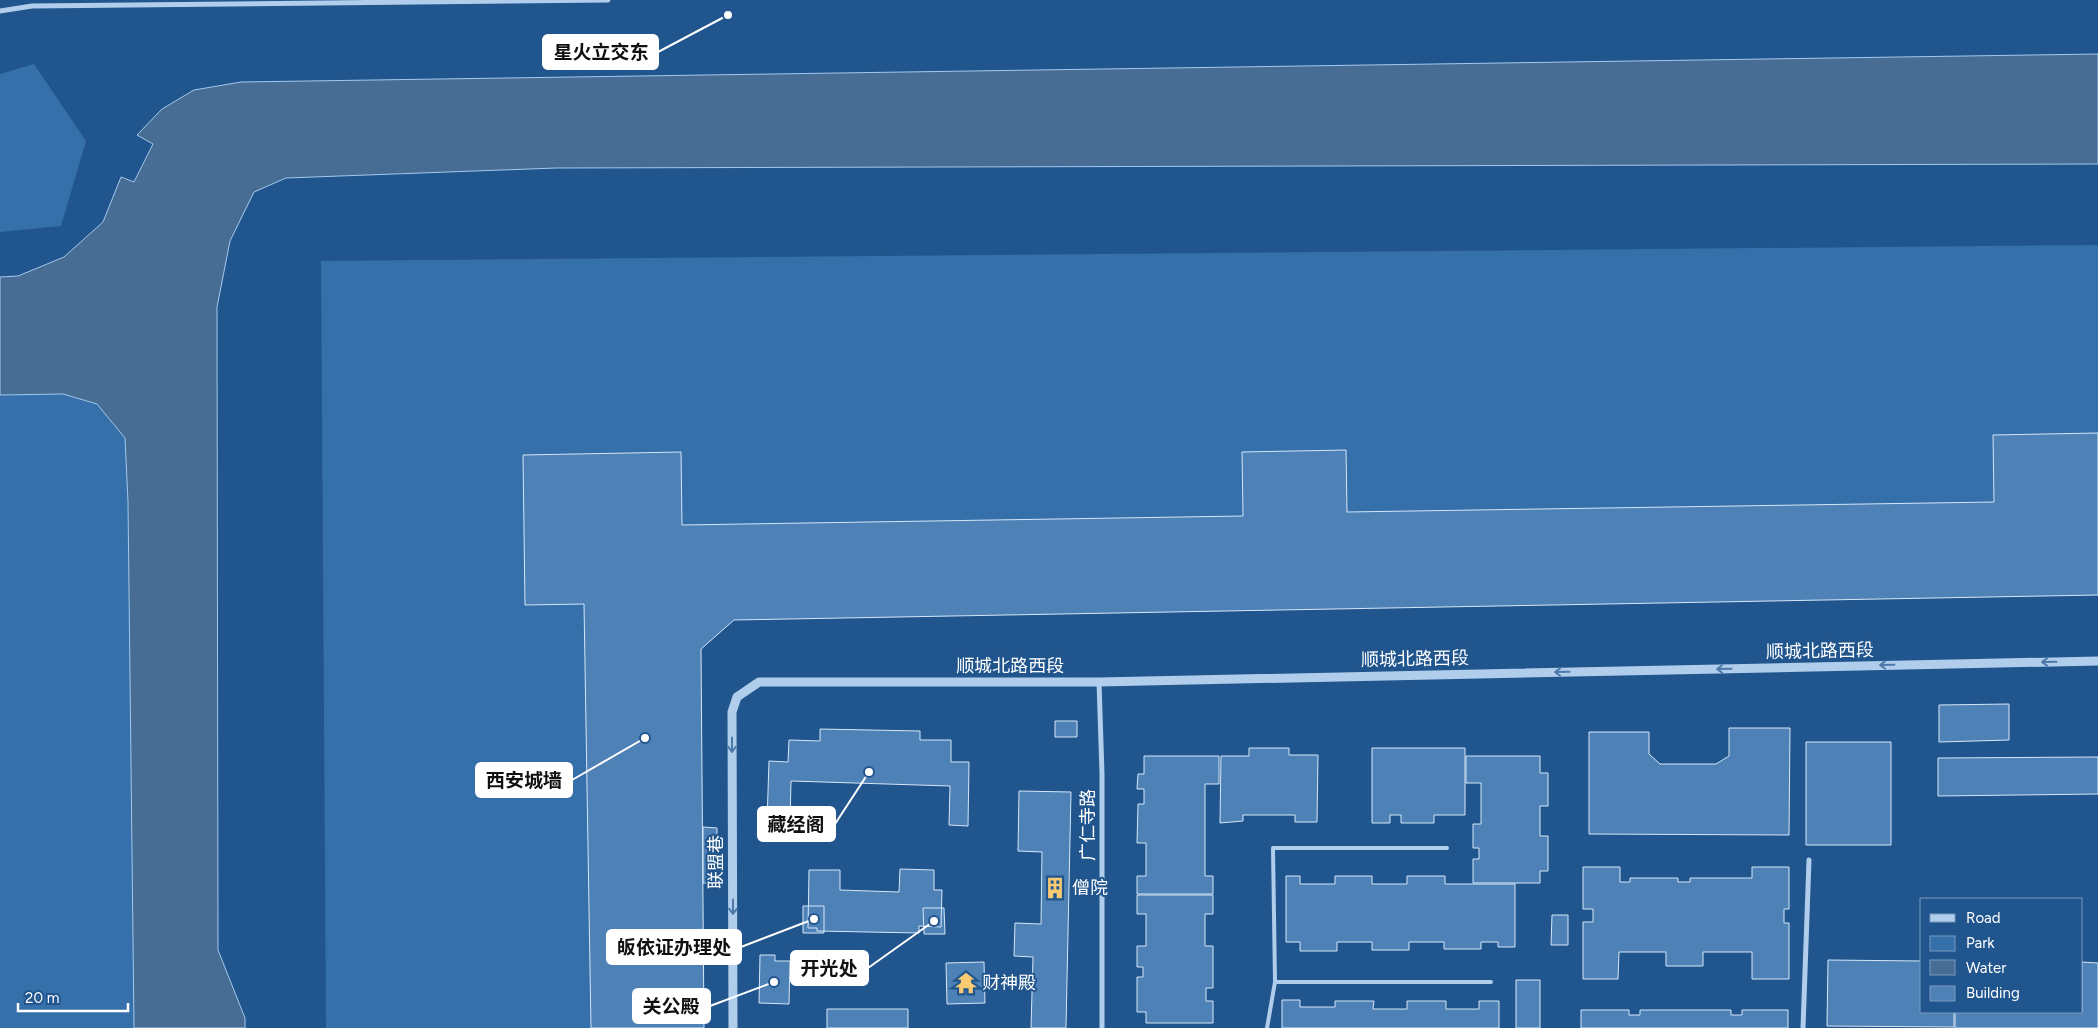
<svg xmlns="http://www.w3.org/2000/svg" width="2098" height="1028" font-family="Figtree,'Noto Sans SC',sans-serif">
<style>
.green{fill:#3570aa}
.water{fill:#486d94;stroke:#a4c9ed}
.building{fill:#4e81b6;stroke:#d5e7f9}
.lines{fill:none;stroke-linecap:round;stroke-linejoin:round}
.service{stroke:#b0ceec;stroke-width:4}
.minor{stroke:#b0ceec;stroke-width:5}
.tertiary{stroke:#b0ceec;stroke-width:9}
.oneway{stroke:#4c79aa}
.labels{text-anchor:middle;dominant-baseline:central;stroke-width:4;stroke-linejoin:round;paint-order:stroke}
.street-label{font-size:18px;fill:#fff;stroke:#21558d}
.poi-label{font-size:18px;fill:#fff;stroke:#21558d;text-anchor:start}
.leader{fill:none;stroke:#fff;stroke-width:2}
.callout-dot{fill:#fff;stroke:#21558d;stroke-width:2}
.callout{fill:#fff;stroke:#fff;stroke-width:2}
.callout-label{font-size:19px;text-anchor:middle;font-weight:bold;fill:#111}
</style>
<rect width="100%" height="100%" fill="#21558d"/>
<path class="green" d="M 34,64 L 86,141 L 61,226 L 0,232 L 0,74 Z
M 2098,245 L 2098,433 L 1993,435 L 1994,502 L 1347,512 L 1242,452 L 1243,516 L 682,525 L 680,452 L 523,455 L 525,605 L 584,604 L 591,1028 L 326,1028 L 321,261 Z
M 63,394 L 97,404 L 125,438 L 128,502 L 134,1028 L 0,1028 L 0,395 Z"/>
<path class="water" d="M 2098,54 L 2098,164 L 556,168 L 286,178 L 254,192 L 230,241 L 217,307 L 218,950 L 245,1018 L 245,1028 L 134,1028 L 128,502 L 125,438 L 97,404 L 63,394 L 0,395 L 0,277 L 18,276 L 64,257 L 103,222 L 121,177 L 134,182 L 153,144 L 137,135 L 162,109 L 194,90 L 241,82 Z"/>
<path class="building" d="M 2098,433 L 2098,595 L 734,620 L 701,649 L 704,1028 L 591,1028 L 584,604 L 525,605 L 523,455 L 681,452 L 682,525 L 1243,516 L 1242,452 L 1346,450 L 1347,512 L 1994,502 L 1993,435 Z
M 2009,704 L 2009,740 L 1939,742 L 1939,705 Z
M 1055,721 L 1077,721 L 1077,737 L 1055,737 Z
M 1729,728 L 1790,728 L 1789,835 L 1589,834 L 1589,732 L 1649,732 L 1649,754 L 1660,764 L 1716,764 L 1729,756 Z
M 820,729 L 920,731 L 920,740 L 951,740 L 951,762 L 969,762 L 968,826 L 949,825 L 950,786 L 791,781 L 790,823 L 767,822 L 769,761 L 788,762 L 789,740 L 820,741 Z
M 1806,742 L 1891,742 L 1891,845 L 1806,845 Z
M 1249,748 L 1289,748 L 1289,755 L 1318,755 L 1317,822 L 1295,822 L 1295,815 L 1243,815 L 1243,821 L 1220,823 L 1221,756 L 1249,756 Z
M 1372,748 L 1465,748 L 1465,815 L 1434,815 L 1434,823 L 1401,823 L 1401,815 L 1390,815 L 1390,823 L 1372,823 Z
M 1144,756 L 1219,756 L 1219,784 L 1205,784 L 1205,876 L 1213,876 L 1213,894 L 1137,894 L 1137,876 L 1146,876 L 1146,843 L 1137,843 L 1138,804 L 1144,804 L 1144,789 L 1137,789 L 1138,774 L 1144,774 Z
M 1466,756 L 1540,756 L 1540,773 L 1548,773 L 1548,806 L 1540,806 L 1540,836 L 1548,836 L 1548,871 L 1540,871 L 1540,883 L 1473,883 L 1473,859 L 1479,859 L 1479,848 L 1473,848 L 1473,824 L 1481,824 L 1481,783 L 1466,783 Z
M 2098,757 L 2098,794 L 1938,796 L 1938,758 Z
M 1019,791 L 1071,792 L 1066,1028 L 1031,1028 L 1033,957 L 1014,956 L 1015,923 L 1041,924 L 1042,852 L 1018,851 Z
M 703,827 L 717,828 L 717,883 L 703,883 Z
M 1583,867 L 1620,867 L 1620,882 L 1630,882 L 1630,878 L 1678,878 L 1678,882 L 1690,882 L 1690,878 L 1752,878 L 1752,867 L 1789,867 L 1789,909 L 1784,909 L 1784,923 L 1789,923 L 1789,979 L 1752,979 L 1752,952 L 1703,952 L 1703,966 L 1666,966 L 1666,952 L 1619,952 L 1618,979 L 1583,979 L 1583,922 L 1593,922 L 1593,909 L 1583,909 Z
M 900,869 L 934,870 L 934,890 L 942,890 L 941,927 L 919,926 L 919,933 L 817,931 L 817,928 L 808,928 L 809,870 L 840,870 L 840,890 L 899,892 Z
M 1286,876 L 1300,876 L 1300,884 L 1335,884 L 1335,876 L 1372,876 L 1372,884 L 1407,884 L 1407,876 L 1445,876 L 1445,884 L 1515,884 L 1515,947 L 1498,947 L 1498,942 L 1481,942 L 1481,949 L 1444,949 L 1444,942 L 1409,942 L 1409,950 L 1372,950 L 1372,942 L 1337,942 L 1337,951 L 1300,951 L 1300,942 L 1286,942 Z
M 1137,895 L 1213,895 L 1213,914 L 1205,914 L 1205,946 L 1213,946 L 1213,988 L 1206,988 L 1206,1001 L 1213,1001 L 1213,1023 L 1146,1023 L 1146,1012 L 1137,1012 L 1137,977 L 1143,977 L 1143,967 L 1137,967 L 1137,946 L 1146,946 L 1146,914 L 1137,914 Z
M 803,906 L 824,906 L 824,933 L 803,933 Z
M 923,908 L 944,908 L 945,934 L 924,934 Z
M 1552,915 L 1568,915 L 1568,945 L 1551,945 Z
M 760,955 L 775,955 L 775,961 L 790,961 L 789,1004 L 759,1003 Z
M 1828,960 L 1922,961 L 1922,1012 L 1954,1012 L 1954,1027 L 1827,1026 Z
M 984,962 L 985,1003 L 947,1004 L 946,963 Z
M 2082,962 L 2098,963 L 2098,1028 L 1955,1028 L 1955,1012 L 2082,1012 Z
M 1516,980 L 1540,980 L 1540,1028 L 1516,1028 Z
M 1282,1000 L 1300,1000 L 1300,1007 L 1335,1007 L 1335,1001 L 1374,1001 L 1373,1009 L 1407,1009 L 1407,1001 L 1446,1001 L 1446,1009 L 1479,1009 L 1479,1001 L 1499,1001 L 1499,1028 L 1282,1028 Z
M 827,1009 L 908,1009 L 908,1028 L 827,1028 Z
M 1581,1010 L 1629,1010 L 1629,1015 L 1640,1015 L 1640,1010 L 1731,1010 L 1731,1015 L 1742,1015 L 1742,1010 L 1788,1010 L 1788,1028 L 1581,1028 Z"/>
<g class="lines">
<path class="service" d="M 1275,982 L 1491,982
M 1267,1028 L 1275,982 L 1273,848 L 1447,848"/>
<path class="minor" d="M 0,11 L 32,6 L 608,0
M 1099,682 L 1102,774 L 1102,1028
M 1803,1028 L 1809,860"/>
<path class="tertiary" d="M 733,1028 L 732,712 L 737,697 L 759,682 L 1099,682 L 2098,661"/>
</g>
<defs><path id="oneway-shaft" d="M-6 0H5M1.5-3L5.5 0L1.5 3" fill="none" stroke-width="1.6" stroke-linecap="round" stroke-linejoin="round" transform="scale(1.25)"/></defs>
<g class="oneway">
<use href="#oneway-shaft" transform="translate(2049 662) rotate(179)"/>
<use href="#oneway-shaft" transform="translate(1887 665) rotate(179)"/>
<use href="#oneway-shaft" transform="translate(1724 669) rotate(179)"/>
<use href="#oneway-shaft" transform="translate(1562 672) rotate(179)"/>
<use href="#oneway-shaft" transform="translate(732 745) rotate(90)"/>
<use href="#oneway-shaft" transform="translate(733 907) rotate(90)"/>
</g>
<defs>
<g id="building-bare" transform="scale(1.725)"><path d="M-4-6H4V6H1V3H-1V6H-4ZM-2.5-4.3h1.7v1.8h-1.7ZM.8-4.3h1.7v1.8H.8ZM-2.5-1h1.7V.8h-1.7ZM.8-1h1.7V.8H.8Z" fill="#f8cb72" stroke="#21558d" stroke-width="2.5" paint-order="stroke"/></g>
<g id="temple-bare" transform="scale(1.725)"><path d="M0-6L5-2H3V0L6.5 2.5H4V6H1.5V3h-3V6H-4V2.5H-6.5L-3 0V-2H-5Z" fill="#f8cb72" stroke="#21558d" stroke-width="2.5" paint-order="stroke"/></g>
</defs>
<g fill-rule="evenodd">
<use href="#building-bare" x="1055" y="888"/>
<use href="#temple-bare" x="966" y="983"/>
</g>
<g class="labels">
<g class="street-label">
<text transform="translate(1820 651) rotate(-1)">顺城北路西段</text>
<text transform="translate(1415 659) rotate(-1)">顺城北路西段</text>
<text x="1010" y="666">顺城北路西段</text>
<text transform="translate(1088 825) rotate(-90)">广仁寺路</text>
<text transform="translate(716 862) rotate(-90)">联盟巷</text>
</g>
<g class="poi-label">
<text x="1072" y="888">僧院</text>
<text x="982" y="983">财神殿</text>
</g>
</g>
<path class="leader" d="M728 15L658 52M645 738L572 780M869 772L835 824M814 919L741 947M934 921L868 968M774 982L710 1006"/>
<g class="callout-dot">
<circle cx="728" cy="15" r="5"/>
<circle cx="645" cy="738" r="5"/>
<circle cx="869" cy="772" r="5"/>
<circle cx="814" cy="919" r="5"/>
<circle cx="934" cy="921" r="5"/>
<circle cx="774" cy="982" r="5"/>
</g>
<g class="callout">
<rect x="543" y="35" width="115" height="34" rx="5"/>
<rect x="476" y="763" width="96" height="34" rx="5"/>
<rect x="758" y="807" width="77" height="34" rx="5"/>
<rect x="607" y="930" width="134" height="34" rx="5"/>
<rect x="791" y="951" width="77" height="34" rx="5"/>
<rect x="633" y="989" width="77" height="34" rx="5"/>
</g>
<g class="callout-label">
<text x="601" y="59">星火立交东</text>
<text x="524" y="787">西安城墙</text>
<text x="796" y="831">藏经阁</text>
<text x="674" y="954">皈依证办理处</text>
<text x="829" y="975">开光处</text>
<text x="671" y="1013">关公殿</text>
</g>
<rect x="1920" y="898" width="162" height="115" fill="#21558d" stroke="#7a99bb"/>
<rect x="1930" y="914" width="25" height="8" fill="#b0ceec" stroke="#7a99bb"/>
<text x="1966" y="923" font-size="15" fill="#ffffff">Road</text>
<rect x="1930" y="936" width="25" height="15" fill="#3570aa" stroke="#7a99bb"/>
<text x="1966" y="948" font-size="15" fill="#ffffff">Park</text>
<rect x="1930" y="960" width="25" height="15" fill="#486d94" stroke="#7a99bb"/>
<text x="1966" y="973" font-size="15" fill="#ffffff">Water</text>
<rect x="1930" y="986" width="25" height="15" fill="#4e81b6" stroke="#7a99bb"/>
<text x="1966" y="998" font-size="15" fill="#ffffff">Building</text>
<path d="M18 1003v8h110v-8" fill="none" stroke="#ffffff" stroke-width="2.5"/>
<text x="25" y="1003" font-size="15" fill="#ffffff" stroke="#21558d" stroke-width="4" paint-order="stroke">20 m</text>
</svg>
